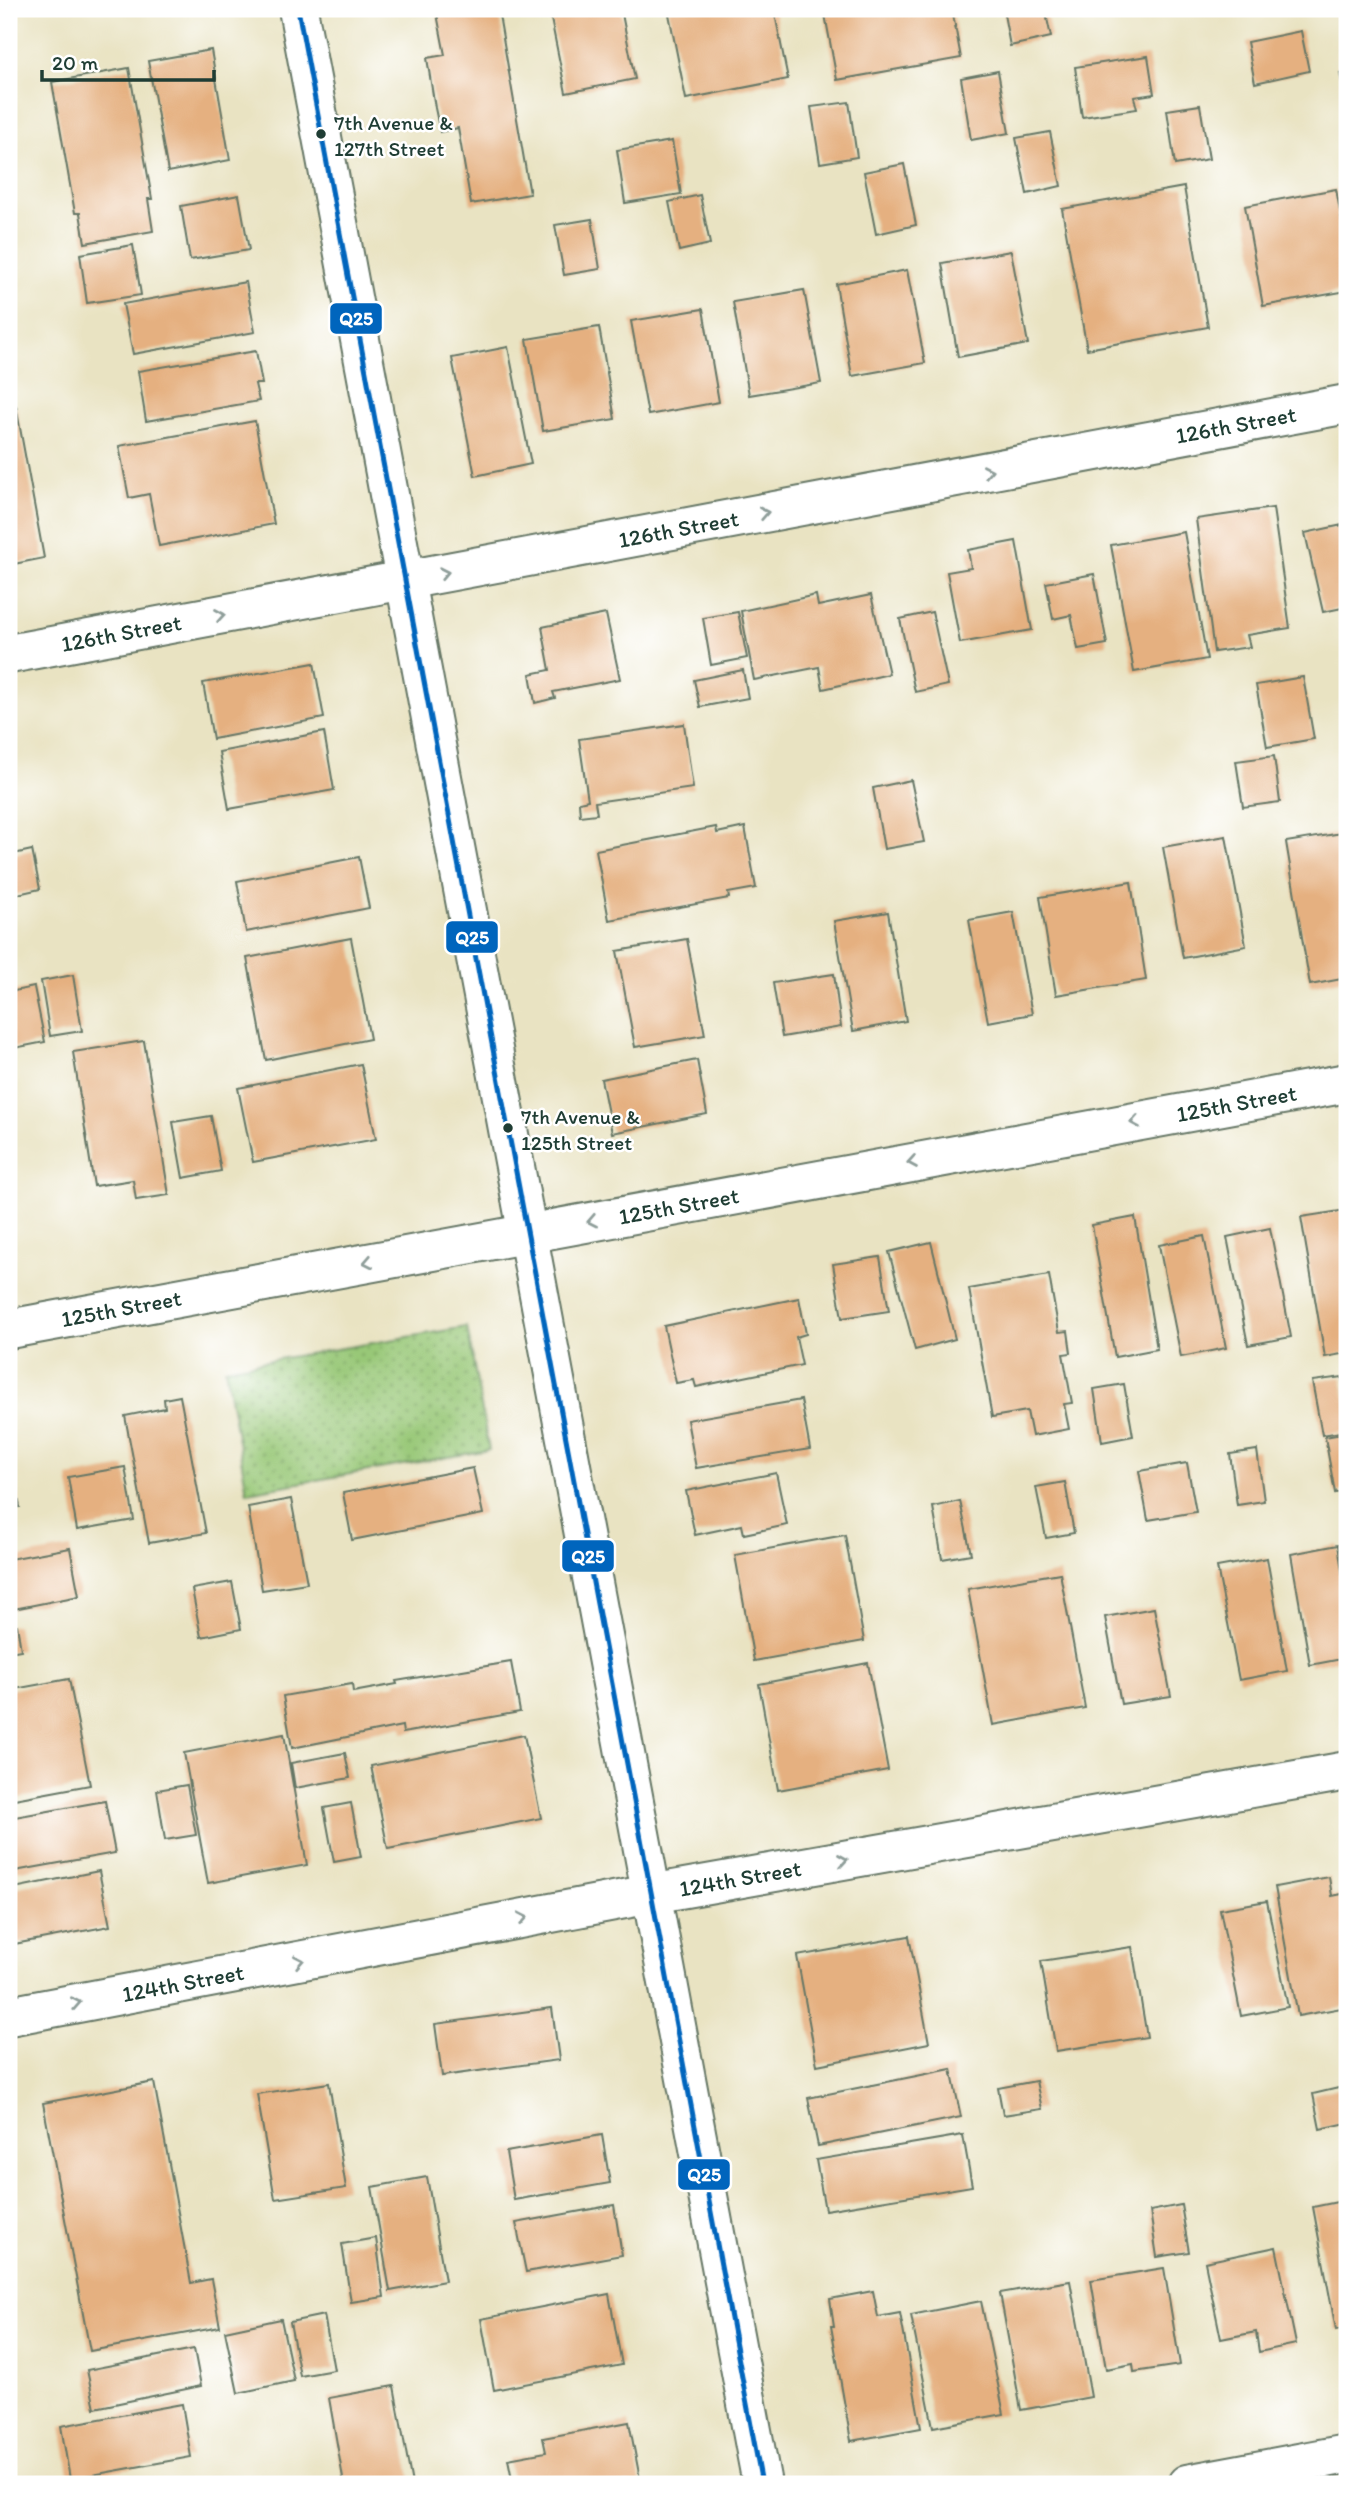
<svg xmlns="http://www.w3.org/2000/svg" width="1356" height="2493" font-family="Itim,sans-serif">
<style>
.grass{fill:url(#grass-dots);stroke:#5c8256;stroke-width:2}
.building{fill:#e5b080}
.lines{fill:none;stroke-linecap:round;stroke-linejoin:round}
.minor-casing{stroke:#676;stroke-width:42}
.minor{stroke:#fff;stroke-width:38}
.bus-1-casing{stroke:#fff;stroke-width:10}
.bus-1{stroke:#0065bd;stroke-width:5}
.oneway{stroke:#8f9e9a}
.bus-dot{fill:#1f3d34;stroke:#fff;stroke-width:2.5}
.labels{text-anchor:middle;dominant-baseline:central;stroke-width:5;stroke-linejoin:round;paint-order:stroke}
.bus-label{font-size:21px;fill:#1f3d34;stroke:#fff;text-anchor:start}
.street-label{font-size:23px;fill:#1f3d34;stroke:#fff}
.line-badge{stroke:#fff;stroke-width:2.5}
.badge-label{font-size:19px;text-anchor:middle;font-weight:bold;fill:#fff}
</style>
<defs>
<pattern id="grass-dots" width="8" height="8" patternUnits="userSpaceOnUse" patternTransform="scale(1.75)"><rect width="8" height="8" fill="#98c877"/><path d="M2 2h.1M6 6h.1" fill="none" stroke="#7ba462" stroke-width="1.8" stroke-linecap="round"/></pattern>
</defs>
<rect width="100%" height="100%" fill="#fff"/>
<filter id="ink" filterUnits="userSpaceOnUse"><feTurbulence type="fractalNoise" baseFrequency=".0143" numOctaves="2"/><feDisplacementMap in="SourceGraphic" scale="14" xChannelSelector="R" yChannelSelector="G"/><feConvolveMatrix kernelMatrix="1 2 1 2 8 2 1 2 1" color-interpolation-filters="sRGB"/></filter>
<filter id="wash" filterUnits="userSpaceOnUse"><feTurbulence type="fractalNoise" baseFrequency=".00686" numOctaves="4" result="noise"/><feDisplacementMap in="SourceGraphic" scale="28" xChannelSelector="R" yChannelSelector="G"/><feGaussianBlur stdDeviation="1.57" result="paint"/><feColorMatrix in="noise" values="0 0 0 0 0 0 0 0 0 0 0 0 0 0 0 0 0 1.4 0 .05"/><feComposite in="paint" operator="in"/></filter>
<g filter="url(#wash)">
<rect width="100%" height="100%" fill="#e9e3c2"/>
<path class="grass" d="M 467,1327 L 489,1450 L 247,1492 L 225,1368 Z"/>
<g id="blocks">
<path class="building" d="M 436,9 L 498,9 L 530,194 L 471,204 L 458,128 L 440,132 L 435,108 L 427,58 L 445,55 Z
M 549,9 L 621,9 L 635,79 L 566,93 Z
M 668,9 L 774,9 L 788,79 L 686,99 Z
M 824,9 L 952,9 L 961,58 L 837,80 Z
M 1003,9 L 1045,9 L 1051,37 L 1010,46 Z
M 1301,31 L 1309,71 L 1255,83 L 1247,42 Z
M 211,50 L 230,160 L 168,172 L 148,61 Z
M 1148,56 L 1154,94 L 1134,97 L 1137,109 L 1082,117 L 1075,67 Z
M 129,68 L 152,199 L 148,199 L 153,231 L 85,243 L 80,213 L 75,213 L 52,82 Z
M 998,71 L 1009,133 L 971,140 L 961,78 Z
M 1347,72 L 1347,103 L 1346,103 L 1340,73 Z
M 849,102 L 857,157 L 820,163 L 811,107 Z
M 1200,105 L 1209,159 L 1175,165 L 1167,110 Z
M 1050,132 L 1061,186 L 1027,194 L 1016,138 Z
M 672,141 L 681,194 L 625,203 L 617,150 Z
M 904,164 L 916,225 L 876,234 L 864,172 Z
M 1184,187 L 1208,327 L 1087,349 L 1062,209 Z
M 1336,189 L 1347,249 L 1347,291 L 1263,306 L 1245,206 Z
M 239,195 L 249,250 L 190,260 L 181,206 Z
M 700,195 L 710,244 L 679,251 L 669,202 Z
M 592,219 L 600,269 L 564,275 L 555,225 Z
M 133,245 L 141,295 L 87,303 L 80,254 Z
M 1011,251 L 1028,344 L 958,357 L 942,263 Z
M 907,270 L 925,363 L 852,376 L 836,284 Z
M 246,282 L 255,332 L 133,354 L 123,304 Z
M 804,290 L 821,383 L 749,395 L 733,302 Z
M 703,309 L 719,402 L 648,415 L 631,321 Z
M 599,327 L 615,419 L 543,431 L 527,339 Z
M 508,347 L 531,464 L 475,476 L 452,358 Z
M 256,351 L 262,384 L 255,384 L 259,401 L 146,421 L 138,371 Z
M 16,406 L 44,558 L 9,565 L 9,408 Z
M 255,421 L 274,524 L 159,546 L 149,494 L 129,498 L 119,446 Z
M 1273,508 L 1290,628 L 1247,635 L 1250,647 L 1214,652 L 1196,519 Z
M 1347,524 L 1347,607 L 1323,612 L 1305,533 Z
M 1184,532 L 1207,659 L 1134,672 L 1111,545 Z
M 1016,541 L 1032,630 L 960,643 L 947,572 L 971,568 L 968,550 Z
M 1094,574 L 1107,644 L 1078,649 L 1071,615 L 1053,619 L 1046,583 Z
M 816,595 L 818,606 L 871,595 L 889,674 L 823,689 L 819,667 L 754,680 L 741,611 Z
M 738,612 L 747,658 L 711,665 L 703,618 Z
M 932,612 L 948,685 L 915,692 L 900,619 Z
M 606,614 L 620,679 L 553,692 L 555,698 L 535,703 L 530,674 L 550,670 L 542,627 Z
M 314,663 L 324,718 L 213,739 L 203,683 Z
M 743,670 L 748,698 L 700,707 L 694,680 Z
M 1303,677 L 1314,739 L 1267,747 L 1256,685 Z
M 684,724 L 693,788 L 595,802 L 597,814 L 580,816 L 579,802 L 588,800 L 579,739 Z
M 324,732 L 334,790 L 229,809 L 219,752 Z
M 1274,756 L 1280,802 L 1243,807 L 1236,761 Z
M 911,780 L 924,842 L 884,849 L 873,788 Z
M 716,827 L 717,833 L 745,827 L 756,888 L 728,893 L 729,898 L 609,920 L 596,850 Z
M 1342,833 L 1347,861 L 1347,978 L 1310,985 L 1286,842 Z
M 1226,836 L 1246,946 L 1183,958 L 1163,847 Z
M 32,850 L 40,889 L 9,896 L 9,855 Z
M 359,857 L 369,908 L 246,932 L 237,881 Z
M 1131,882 L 1146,980 L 1056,995 L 1040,897 Z
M 888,912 L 906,1021 L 853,1031 L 834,921 Z
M 1013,912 L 1032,1014 L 988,1022 L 969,920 Z
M 351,938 L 370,1039 L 266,1060 L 247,958 Z
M 687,939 L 705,1035 L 635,1047 L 617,951 Z
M 834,974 L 841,1027 L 782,1037 L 773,983 Z
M 73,975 L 82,1031 L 50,1036 L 41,981 Z
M 34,987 L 45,1042 L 9,1049 L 9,992 Z
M 144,1041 L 169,1195 L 136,1200 L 133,1180 L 94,1186 L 73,1052 Z
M 697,1060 L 707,1114 L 612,1133 L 601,1079 Z
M 361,1064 L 376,1139 L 253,1162 L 238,1088 Z
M 211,1116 L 221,1171 L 183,1178 L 173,1122 Z
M 1347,1210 L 1347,1353 L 1325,1357 L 1301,1217 Z
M 1135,1217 L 1157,1349 L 1115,1357 L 1092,1225 Z
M 1270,1228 L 1291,1337 L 1248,1345 L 1227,1237 Z
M 1204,1236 L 1226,1348 L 1181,1357 L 1159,1245 Z
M 931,1242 L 955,1339 L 915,1350 L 889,1252 Z
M 880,1257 L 889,1311 L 842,1318 L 833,1264 Z
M 1049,1275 L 1059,1332 L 1068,1331 L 1071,1353 L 1063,1354 L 1072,1403 L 1064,1404 L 1069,1429 L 1032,1436 L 1027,1411 L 992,1417 L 969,1289 Z
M 799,1298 L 806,1334 L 796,1337 L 802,1365 L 696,1387 L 694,1380 L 676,1383 L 664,1326 Z
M 1342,1377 L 1347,1408 L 1347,1431 L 1322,1435 L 1312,1381 Z
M 1124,1384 L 1133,1436 L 1102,1442 L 1094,1389 Z
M 180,1396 L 206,1533 L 149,1543 L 125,1416 L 165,1408 L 164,1399 Z
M 801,1400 L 810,1449 L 696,1468 L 687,1420 Z
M 1347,1433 L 1347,1491 L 1335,1493 L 1325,1437 Z
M 1257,1450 L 1264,1501 L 1237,1505 L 1230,1454 Z
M 1187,1463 L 1196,1512 L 1148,1520 L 1139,1471 Z
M 125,1467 L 134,1520 L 77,1530 L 68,1477 Z
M 473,1468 L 483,1514 L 352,1540 L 343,1493 Z
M 13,1473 L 20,1507 L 9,1509 L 9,1474 Z
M 776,1473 L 787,1525 L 744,1534 L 742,1525 L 695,1535 L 686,1491 Z
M 1065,1482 L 1074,1533 L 1046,1538 L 1036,1487 Z
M 291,1499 L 307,1583 L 262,1590 L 248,1507 Z
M 960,1501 L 971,1554 L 942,1559 L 933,1507 Z
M 845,1535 L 864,1641 L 754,1661 L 735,1555 Z
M 1338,1545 L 1347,1602 L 1347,1658 L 1310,1665 L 1291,1554 Z
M 70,1548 L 79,1596 L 9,1610 L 9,1559 Z
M 1267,1558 L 1287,1671 L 1239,1680 L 1217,1567 Z
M 1060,1573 L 1085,1708 L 993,1725 L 968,1589 Z
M 232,1582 L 241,1629 L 201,1637 L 192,1589 Z
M 1154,1608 L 1171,1696 L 1121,1704 L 1105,1617 Z
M 17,1625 L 21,1650 L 9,1652 L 9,1626 Z
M 511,1662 L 520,1712 L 403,1733 L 402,1726 L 292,1748 L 283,1696 L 352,1684 L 353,1692 L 397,1684 L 396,1681 Z
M 868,1663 L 888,1770 L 778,1790 L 759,1684 Z
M 69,1679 L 90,1785 L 9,1800 L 9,1690 Z
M 284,1734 L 307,1865 L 208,1883 L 184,1753 Z
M 524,1735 L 541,1818 L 388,1849 L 371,1766 Z
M 345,1753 L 350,1778 L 295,1788 L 291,1763 Z
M 187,1785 L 196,1835 L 165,1840 L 157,1790 Z
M 105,1801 L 115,1853 L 9,1872 L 9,1818 Z
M 351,1803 L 361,1857 L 334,1862 L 324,1808 Z
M 99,1871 L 110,1926 L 9,1945 L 9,1889 Z
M 1329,1877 L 1332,1896 L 1347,1893 L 1347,2007 L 1298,2016 L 1275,1887 Z
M 1267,1901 L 1288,2007 L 1241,2016 L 1220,1909 Z
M 909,1936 L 929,2043 L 817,2065 L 797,1956 Z
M 1132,1947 L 1147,2037 L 1056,2051 L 1041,1961 Z
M 552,2008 L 559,2060 L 442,2076 L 435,2024 Z
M 951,2069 L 961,2117 L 818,2146 L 808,2098 Z
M 1036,2081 L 1042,2109 L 1003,2115 L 998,2088 Z
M 154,2082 L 191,2283 L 211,2279 L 220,2327 L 90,2351 L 43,2103 Z
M 329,2083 L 346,2188 L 275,2199 L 257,2094 Z
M 1347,2086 L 1347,2123 L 1320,2129 L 1313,2094 Z
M 602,2135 L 610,2183 L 514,2200 L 506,2152 Z
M 963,2135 L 972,2186 L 825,2210 L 816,2160 Z
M 427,2177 L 445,2281 L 390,2291 L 372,2187 Z
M 1347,2200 L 1347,2327 L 1336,2330 L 1313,2207 Z
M 614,2205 L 622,2255 L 526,2272 L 516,2223 Z
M 1181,2205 L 1189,2252 L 1157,2257 L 1150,2211 Z
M 376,2238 L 384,2297 L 351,2302 L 342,2244 Z
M 1276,2247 L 1296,2344 L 1259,2352 L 1256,2332 L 1221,2339 L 1205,2262 Z
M 1164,2268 L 1180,2365 L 1134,2372 L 1133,2364 L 1106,2369 L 1091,2280 Z
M 1070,2281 L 1091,2397 L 1021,2410 L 1000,2293 Z
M 873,2291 L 878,2317 L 900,2313 L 921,2428 L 851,2441 L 831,2326 L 834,2326 L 830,2299 Z
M 609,2294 L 622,2365 L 494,2390 L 481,2319 Z
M 981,2301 L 1004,2414 L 933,2427 L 911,2315 Z
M 324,2315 L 334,2370 L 300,2376 L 290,2322 Z
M 281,2319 L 294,2381 L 238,2393 L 225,2331 Z
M 194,2349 L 201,2386 L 95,2408 L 87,2370 Z
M 394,2386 L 412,2484 L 344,2484 L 329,2398 Z
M 182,2404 L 191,2457 L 70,2479 L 61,2426 Z
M 629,2422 L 641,2484 L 513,2484 L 508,2459 L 546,2452 L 543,2438 Z"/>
</g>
</g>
<g filter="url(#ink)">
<use href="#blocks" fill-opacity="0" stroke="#676" stroke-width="2"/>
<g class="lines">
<g class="minor-casing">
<g id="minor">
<path d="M 298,9 L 762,2484"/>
<path id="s1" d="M 9,654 L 1347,404"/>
<path id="s2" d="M 9,1329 L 1347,1083"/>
<path id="s3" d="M 9,2016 L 651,1894 L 1347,1771"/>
<path d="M 1187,2484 L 1347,2454"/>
</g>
</g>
<use href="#minor" class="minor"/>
<g class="bus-1-casing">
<path id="bus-1" d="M 298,9 L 762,2484"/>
</g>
<use href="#bus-1" class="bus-1"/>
</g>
<defs><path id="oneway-chevron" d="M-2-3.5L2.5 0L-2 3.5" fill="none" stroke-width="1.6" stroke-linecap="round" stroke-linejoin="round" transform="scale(1.75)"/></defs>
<g class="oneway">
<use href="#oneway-chevron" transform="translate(988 471) rotate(-11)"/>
<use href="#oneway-chevron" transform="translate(764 513) rotate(-11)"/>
<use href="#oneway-chevron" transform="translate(444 573) rotate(-11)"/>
<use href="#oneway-chevron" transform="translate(220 615) rotate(-10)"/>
<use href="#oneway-chevron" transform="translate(1135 1122) rotate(170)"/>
<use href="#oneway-chevron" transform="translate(912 1162) rotate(170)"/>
<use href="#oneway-chevron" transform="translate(592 1221) rotate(169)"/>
<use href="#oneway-chevron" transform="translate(368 1262) rotate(169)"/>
<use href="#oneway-chevron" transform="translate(843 1860) rotate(-10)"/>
<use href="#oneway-chevron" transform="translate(523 1918) rotate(-11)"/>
<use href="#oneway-chevron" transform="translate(299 1961) rotate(-11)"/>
<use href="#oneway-chevron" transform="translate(76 2003) rotate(-11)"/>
</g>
</g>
<g class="bus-dot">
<circle cx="321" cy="134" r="6"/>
<circle cx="508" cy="1128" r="6"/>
</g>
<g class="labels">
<g class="bus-label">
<text x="334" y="122">7th Avenue &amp;<tspan x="334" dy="26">127th Street</tspan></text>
<text x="521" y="1116">7th Avenue &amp;<tspan x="521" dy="26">125th Street</tspan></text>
</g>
<g class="street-label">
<text stroke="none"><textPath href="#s1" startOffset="1248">126th Street</textPath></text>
<text stroke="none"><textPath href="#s1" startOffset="681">126th Street</textPath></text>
<text stroke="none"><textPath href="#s1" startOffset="114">126th Street</textPath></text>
<text stroke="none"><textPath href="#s2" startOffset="1248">125th Street</textPath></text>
<text stroke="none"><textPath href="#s2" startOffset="681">125th Street</textPath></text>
<text stroke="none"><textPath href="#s2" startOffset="114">125th Street</textPath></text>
<text stroke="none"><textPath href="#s3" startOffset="744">124th Street</textPath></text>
<text stroke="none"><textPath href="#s3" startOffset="177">124th Street</textPath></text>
</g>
</g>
<g class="line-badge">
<rect x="329" y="302" width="54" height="33" rx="7" fill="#0065bd"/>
<rect x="445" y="920" width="54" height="34" rx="7" fill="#0065bd"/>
<rect x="561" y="1539" width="54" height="34" rx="7" fill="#0065bd"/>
<rect x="677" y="2158" width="54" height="33" rx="7" fill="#0065bd"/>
</g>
<g class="badge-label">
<text x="356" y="325">Q25</text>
<text x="472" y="944">Q25</text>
<text x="588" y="1563">Q25</text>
<text x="704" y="2181">Q25</text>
</g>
<rect width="1356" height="2493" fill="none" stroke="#fff" stroke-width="35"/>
<path d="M42 70v10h172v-10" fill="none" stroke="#1f3d34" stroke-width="3.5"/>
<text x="52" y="70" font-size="21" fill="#1f3d34" stroke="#ffffff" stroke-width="5" paint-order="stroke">20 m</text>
</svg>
